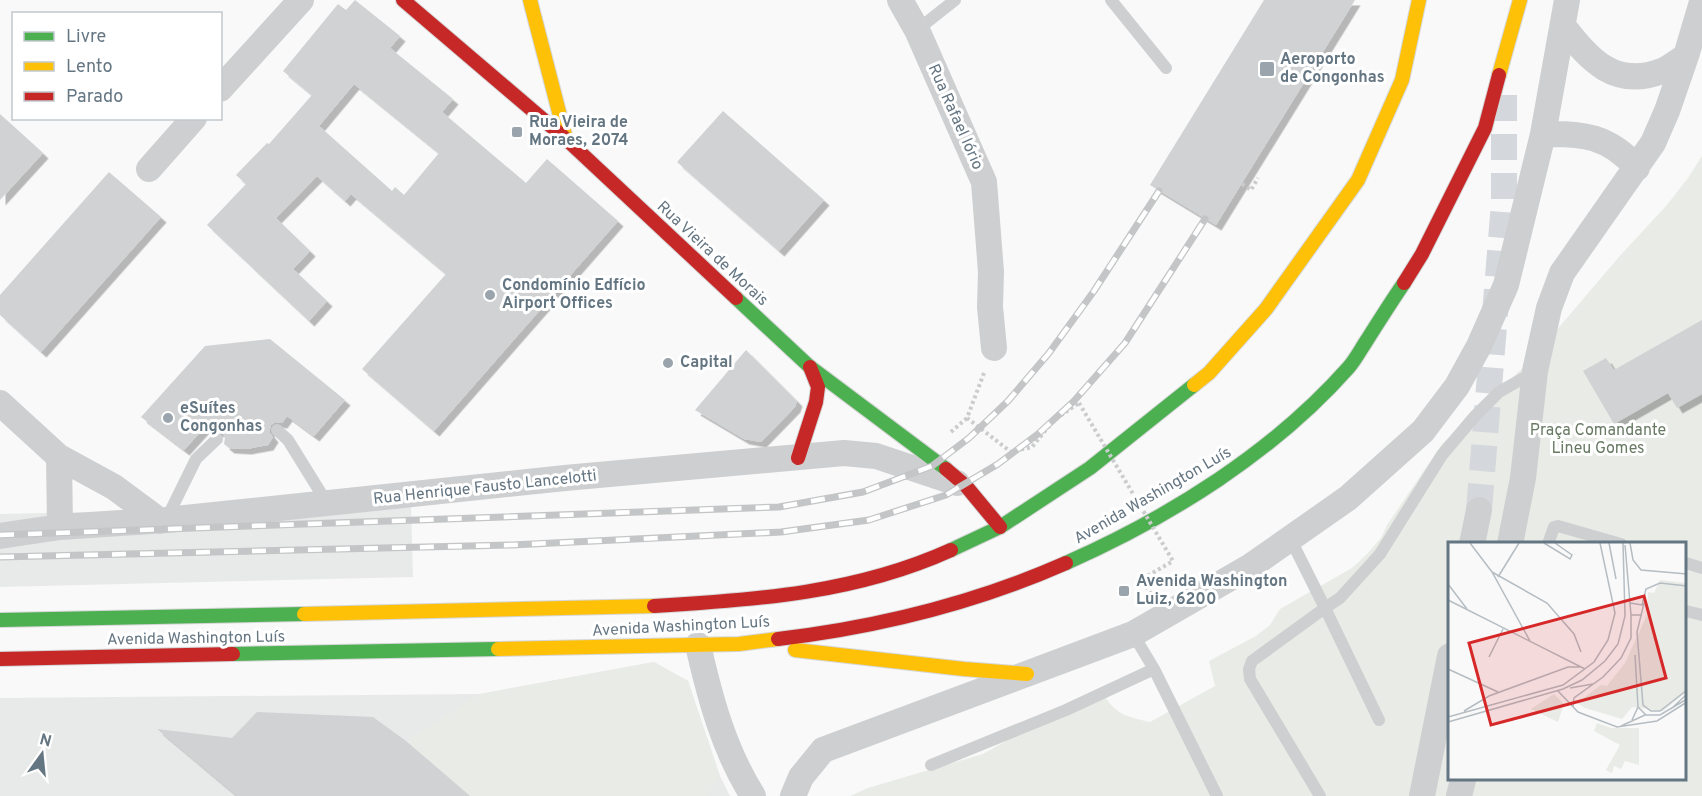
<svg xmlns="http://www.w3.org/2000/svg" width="1702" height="796" font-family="Overpass,sans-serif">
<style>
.built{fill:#e8e9e9}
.green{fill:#e8ebe6;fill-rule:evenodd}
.building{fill:#d0d2d3;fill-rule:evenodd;filter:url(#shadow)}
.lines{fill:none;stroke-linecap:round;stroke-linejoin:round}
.street-tunnel{stroke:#d4d8dc;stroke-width:26;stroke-dasharray:26 13;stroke-linecap:butt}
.fast-casing{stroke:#d5d6d7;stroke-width:16}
.slow-casing{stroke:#d5d6d7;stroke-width:16}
.jam-casing{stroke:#d5d6d7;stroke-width:16}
.path{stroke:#cbcccd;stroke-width:4;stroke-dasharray:3 3;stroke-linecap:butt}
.lane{stroke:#cecfd0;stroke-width:12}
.street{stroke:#cecfd0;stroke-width:26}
.fast{stroke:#4caf50;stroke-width:14}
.slow{stroke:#ffc107;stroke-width:14}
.jam{stroke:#c62828;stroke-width:14}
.rail-casing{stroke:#c3c5c6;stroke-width:7}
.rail{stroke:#fff;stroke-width:4.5;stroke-dasharray:14;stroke-linecap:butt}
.path-bridge{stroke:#cbcccd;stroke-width:4;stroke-dasharray:3 3;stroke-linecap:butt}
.poi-dot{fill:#99a4ac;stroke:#fff;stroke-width:2}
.labels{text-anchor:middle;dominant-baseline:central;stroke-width:6;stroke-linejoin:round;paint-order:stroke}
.poi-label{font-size:16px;font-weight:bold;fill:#657683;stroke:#fff;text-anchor:start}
.street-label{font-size:16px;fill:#657683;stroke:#fff}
.park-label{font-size:16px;fill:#687a64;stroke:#fff}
.inset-road{fill:none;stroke:#b5bdc3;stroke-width:1.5}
.view{fill:#d62828;fill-opacity:0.15;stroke:#d62828;stroke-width:3}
.inset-edge{fill:none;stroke:#657683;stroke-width:3}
</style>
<defs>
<filter id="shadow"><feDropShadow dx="5.5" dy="5.5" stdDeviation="0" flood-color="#0004"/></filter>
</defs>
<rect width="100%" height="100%" fill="#f9f9f9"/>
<path class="built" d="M 411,505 L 413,577 L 0,587 L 0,514 Z
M 654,662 L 688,681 L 720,776 L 730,796 L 0,796 L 0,698 L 480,694 Z"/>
<path class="green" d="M 1702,156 L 1702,796 L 850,796 L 868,788 L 983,754 L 1031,727 L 1102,699 L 1106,698 C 1116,715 1132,718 1150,722 L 1215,686 L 1209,661 L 1256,636 L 1270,625 L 1280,609 L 1352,568 L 1367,554 L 1381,538 L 1387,525 L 1442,444 L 1532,359 L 1618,258 L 1666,206 L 1688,178 ZM 1450,544 L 1686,544 L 1686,780 L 1450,780 Z
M 654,662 L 688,681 L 720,777 L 705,796 L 470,796 L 406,741 L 480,694 Z"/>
<path class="building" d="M 355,0 L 400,36 L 390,48 L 453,99 L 442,112 L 526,183 L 547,159 L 618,221 L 434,431 L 362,369 L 446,274 L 351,194 L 345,201 L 317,176 L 276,218 L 310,251 L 293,269 L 327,301 L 309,321 L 207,225 L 246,184 L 236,175 L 267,143 L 269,144 L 312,95 L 283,71 L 338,4 L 346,10 ZM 354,84 L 439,153 L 404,195 L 395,187 L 392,191 L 319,126 Z
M 1264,0 L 1355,0 L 1216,225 L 1150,185 Z
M 723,111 L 824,200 L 779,251 L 677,162 Z
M 0,114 L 43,153 L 0,200 Z
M 109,172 L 161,217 L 41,352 L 0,315 L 0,295 Z
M 1702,320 L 1702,394 L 1677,408 L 1668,393 L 1614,424 L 1583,371 L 1606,358 L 1614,370 Z
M 270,339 L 345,400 L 314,436 L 287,416 L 282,423 L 275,422 L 271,425 L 269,432 L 273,437 L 268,445 L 246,449 L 229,448 L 224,444 L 225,438 L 223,433 L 216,431 L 211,433 L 204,428 L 184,450 L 141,417 L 205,346 Z
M 746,350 L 797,401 L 795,407 L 761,442 L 744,439 L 695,410 Z
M 257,712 L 373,717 L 406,741 L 470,796 L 237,796 L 157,729 L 232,738 Z"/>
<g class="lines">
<path class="street-tunnel" d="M 1479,510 L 1504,203 L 1504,84"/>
<g class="fast-casing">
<path id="fast" d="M 736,298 L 810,367 L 946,469
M 951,550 L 1000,527 L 1090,468 L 1194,385
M 1066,563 C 1170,517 1274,452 1349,367 C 1356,359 1361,349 1367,340 C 1379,321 1391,302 1404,283
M 0,620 L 304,614
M 233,654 L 498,649"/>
</g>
<g class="slow-casing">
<path id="slow" d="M 530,0 L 566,139
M 1499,75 L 1520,0
M 1194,385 L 1209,373 L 1266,309 L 1358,180 L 1402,80 L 1419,0
M 304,614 L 654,606
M 498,649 L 739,644 L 778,639
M 795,650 L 964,669 L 1027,674"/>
</g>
<g class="jam-casing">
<path id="jam" d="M 403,0 L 566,139 L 736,298
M 1404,283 L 1422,254 L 1485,128 L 1499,75
M 798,458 L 816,402 L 818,387 L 810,367
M 946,469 L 966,486 L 1000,527
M 654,606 C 757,600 856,593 951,550
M 778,639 C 879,627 973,604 1066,563
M 0,659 L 233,654"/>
</g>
<path class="path" d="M 1242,184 L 1251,190 L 1258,178
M 984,373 L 967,418 L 1011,452 L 1032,447 L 1054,420 L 1079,403
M 951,432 L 967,418
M 1151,594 L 1142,579 L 1173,561"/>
<path class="lane" d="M 1111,0 L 1166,68
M 917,30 L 955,0
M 277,430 L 288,440 L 327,503
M 166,520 L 196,459 L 217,439
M 1291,540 L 1325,608 L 1252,661 L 1249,669 L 1250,679 L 1320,796
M 1548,544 L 1554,527 L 1558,526 L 1621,544
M 1686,563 L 1702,568
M 1686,611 L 1702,615
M 1133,634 L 1154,669 L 1217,796
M 1379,720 L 1325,608 L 1340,598 L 1380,554 L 1442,455 L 1475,416 L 1499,392 L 1534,372
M 931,765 L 1066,710 L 1154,669"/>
<path class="street" d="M 900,0 L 917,30 L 984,182 L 991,272 L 990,307 L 994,348
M 1563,26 C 1590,60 1614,89 1662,71 C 1670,68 1678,61 1686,56 L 1702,2
M 220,89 L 301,0
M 1543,134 L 1567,0
M 149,169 L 194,118
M 0,403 L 59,457 L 114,487 L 160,521
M 59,457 L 60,527
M 0,536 L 60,527 L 166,520 L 565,478 L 844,453 L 876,456 L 957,483
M 1472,544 L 1479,510
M 1510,544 L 1523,478 L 1535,371 L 1549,308 L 1562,273 L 1653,143 L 1667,111 L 1686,56
M 698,645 C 710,698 724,750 753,796
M 793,796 L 801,777 L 823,750 L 1133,634 L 1251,566 L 1348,498 L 1423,431 L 1457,386 L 1479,346 L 1506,285 L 1543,134 C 1583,133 1609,136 1637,168
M 1422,796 L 1450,656
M 1459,796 L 1463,780"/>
<use href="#fast" class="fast"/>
<use href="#slow" class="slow"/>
<use href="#jam" class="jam"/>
<g class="rail-casing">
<path id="rail" d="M 0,535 L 779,507 L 863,492 L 932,466 L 969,438 L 1008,401 L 1049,353 L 1094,291 L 1159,191
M 0,557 L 512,545 L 781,532 L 869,520 L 946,495 L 998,464 L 1038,434 L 1074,401 L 1125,343 L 1205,219"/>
</g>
<use href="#rail" class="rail"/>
<path class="path-bridge" d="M 1079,403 L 1173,561"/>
</g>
<g class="poi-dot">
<rect x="1259" y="61" width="16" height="16" rx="3"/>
<rect x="511" y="126" width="12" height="12" rx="3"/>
<circle cx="490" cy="295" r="6"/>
<circle cx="668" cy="363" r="6"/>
<circle cx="168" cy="418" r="6"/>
<rect x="1118" y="585" width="12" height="12" rx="3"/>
</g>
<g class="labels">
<g class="poi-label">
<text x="1280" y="60">Aeroporto<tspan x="1280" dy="18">de Congonhas</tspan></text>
<text x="529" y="123">Rua Vieira de<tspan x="529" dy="18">Moraes, 2074</tspan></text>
<text x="502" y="286">Condomínio Edfício<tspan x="502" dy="18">Airport Offices</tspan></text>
<text x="680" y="363">Capital</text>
<text x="180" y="409">eSuítes<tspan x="180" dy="18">Congonhas</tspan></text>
<text x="1136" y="582">Avenida Washington<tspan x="1136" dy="18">Luiz, 6200</tspan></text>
</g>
<g class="street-label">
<text transform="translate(955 117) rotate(66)">Rua Rafael Iório</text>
<text transform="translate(712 254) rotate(43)">Rua Vieira de Morais</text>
<text transform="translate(485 488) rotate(-6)">Rua Henrique Fausto Lancelotti</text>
<text transform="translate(1153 496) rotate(-30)">Avenida Washington Luís</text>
<text transform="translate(681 627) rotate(-3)">Avenida Washington Luís</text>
<text transform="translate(196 639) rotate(-1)">Avenida Washington Luís</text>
</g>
<g class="park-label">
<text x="1598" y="431">Praça Comandante<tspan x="1598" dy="18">Lineu Gomes</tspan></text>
</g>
</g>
<g transform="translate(1448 542)">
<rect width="238" height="238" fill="#f9f9f9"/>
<path d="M 212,38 L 238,41 L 238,150 L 215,169 L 184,165 L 174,177 L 137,166 L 129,161 L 153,143 L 159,144 L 177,121 L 199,73 L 200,50 L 206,51 ZM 106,152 L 116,162 L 110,180 L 83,167 ZM 149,181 L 163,186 L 191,186 L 191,223 L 177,219 L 173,227 L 166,224 L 164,231 L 158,228 L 172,203 L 146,189 Z" fill="#e8ebe6"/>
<path class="inset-road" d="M 22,1 L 44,30 L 82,99M 96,1 L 122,17 L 124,13 L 107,1M 161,1 L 168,37M 182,1 L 185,18 L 193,28 L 239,32M 177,3 L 183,73M 44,30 L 99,61 L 126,92 L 133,110M 50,35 L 71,1M 0,42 L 19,67M 0,58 L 137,127M 182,61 L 194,63 L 198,47 L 212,41 L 239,44M 196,61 L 189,90 L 195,163 L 203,169 L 212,169 L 239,148M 41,115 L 55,87M 0,127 L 50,150M 122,146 L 145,142M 110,149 L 130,170 L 169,185 L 209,179 L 239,160M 125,165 L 126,156 L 155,135 L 173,116 L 183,96 L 183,73 L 194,73M 190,165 L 198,173 L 212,173 L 239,157M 223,167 L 239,152M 16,169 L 41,154 L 120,125 L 132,125M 0,175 L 115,143 L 146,120 L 160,98 L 167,71 L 152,1M 184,178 L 190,165 L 187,113M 0,180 L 115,147 L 134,138 L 157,119 L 170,102 L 177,74 L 175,1M 173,184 L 197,173"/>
<path class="view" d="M 196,54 L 218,136 L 43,183 L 21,101 Z"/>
<rect width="238" height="238" class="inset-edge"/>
</g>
<rect x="12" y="12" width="210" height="108" fill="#ffffff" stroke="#c1c8cd" stroke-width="1.5"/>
<rect x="24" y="32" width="30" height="9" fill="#4caf50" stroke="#c1c8cd" stroke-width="1.5"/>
<text x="66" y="42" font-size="18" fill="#657683">Livre</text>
<rect x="24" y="62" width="30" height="9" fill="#ffc107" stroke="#c1c8cd" stroke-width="1.5"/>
<text x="66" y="72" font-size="18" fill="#657683">Lento</text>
<rect x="24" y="92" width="30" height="9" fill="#c62828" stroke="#c1c8cd" stroke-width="1.5"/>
<text x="66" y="102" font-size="18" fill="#657683">Parado</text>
<g transform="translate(42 754) rotate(15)" stroke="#ffffff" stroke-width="4.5" paint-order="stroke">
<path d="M0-4.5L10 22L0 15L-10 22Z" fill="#657683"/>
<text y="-9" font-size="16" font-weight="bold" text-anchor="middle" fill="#657683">N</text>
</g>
</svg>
